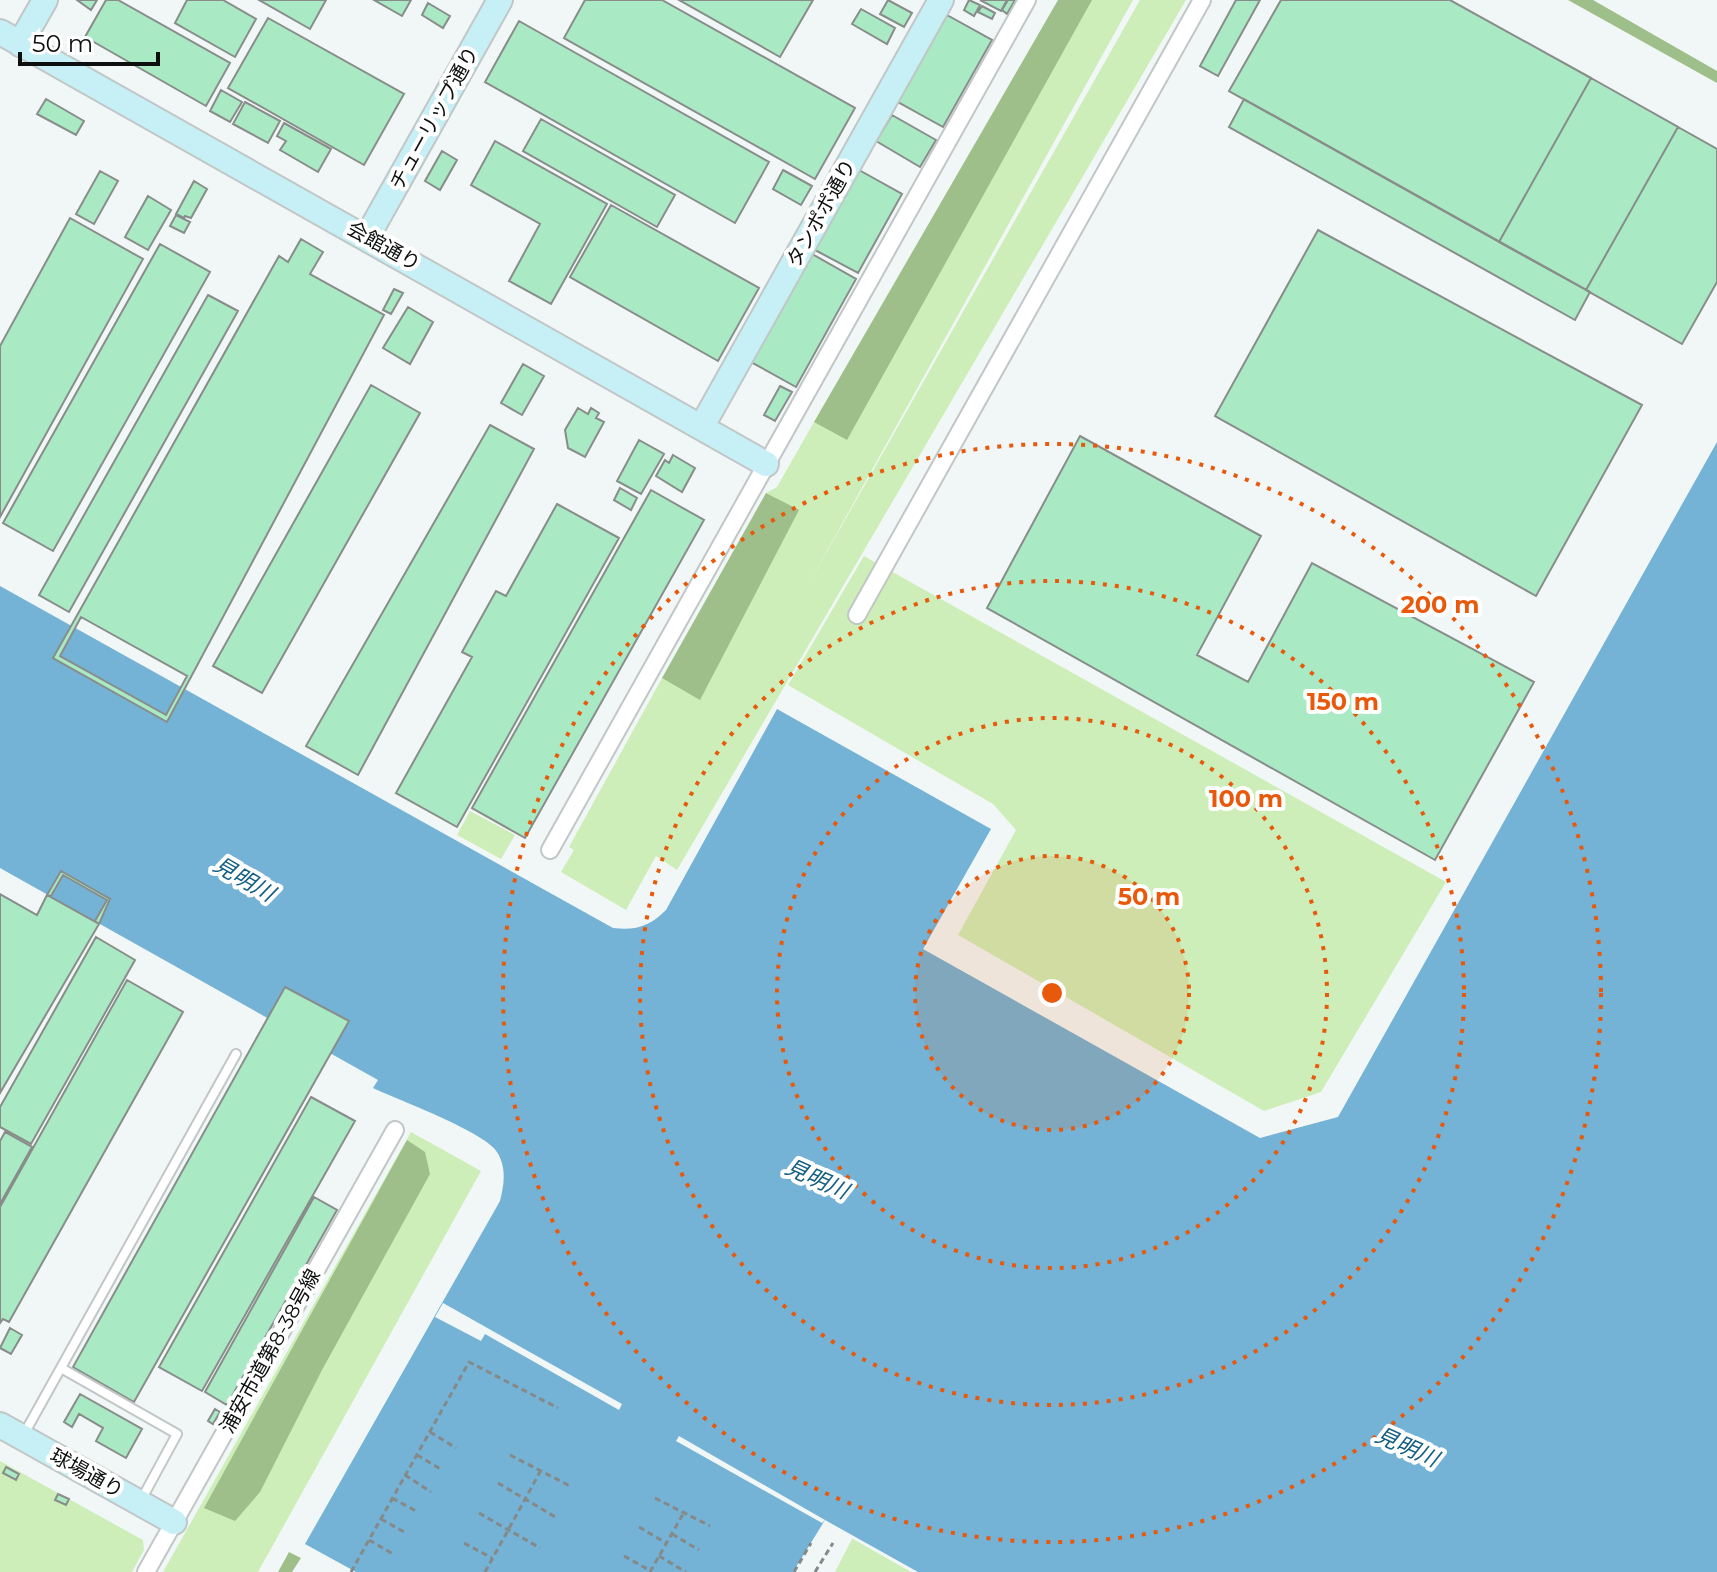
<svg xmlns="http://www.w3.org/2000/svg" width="1717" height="1572" font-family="Montserrat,'Noto Sans JP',sans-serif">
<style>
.green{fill:#cdeeb8}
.forest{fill:#9ebf89}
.water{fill:#74b2d6}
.pier{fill:#f1f7f6}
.building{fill:#a9e9c4;stroke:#888d8a;stroke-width:2;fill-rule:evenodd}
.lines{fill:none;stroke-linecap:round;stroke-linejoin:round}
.lane-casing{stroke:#c1c7c6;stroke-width:12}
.street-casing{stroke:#c1c7c6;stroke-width:20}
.secondary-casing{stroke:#c1c7c6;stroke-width:28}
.path{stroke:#858988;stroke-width:3;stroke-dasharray:6 4;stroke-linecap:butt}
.lane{stroke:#fff;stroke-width:8}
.street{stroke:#fff;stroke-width:16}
.secondary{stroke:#c7f0f6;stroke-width:24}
.ring{fill:none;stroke:#e8590c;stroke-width:4;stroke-dasharray:4 8}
.labels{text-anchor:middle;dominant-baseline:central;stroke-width:8;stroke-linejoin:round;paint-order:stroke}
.street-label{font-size:20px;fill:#0d0f0e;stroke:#fff}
.water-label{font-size:22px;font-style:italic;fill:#125e82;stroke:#fff}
.centre{fill:#e8590c;stroke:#fff;stroke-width:4}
.ring-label{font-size:24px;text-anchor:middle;font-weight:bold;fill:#e8590c;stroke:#fff;stroke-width:8;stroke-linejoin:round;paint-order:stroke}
</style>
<rect width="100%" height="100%" fill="#f1f7f6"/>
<path class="green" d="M 1064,0 L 1133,0 L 808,585 L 1140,0 L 1186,0 L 677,870 L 656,856 L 626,910 L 561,872 L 574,850 L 569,847 L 662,678 L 671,683 L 776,498 L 766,493 L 777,487 L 814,422 L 819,424 Z
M 864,556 L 1446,882 L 1321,1092 L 1264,1111 L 958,935 L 1016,830 L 993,804 L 788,685 Z
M 470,811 L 515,835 L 501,859 L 457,835 Z
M 411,1132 L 481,1171 L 258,1572 L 163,1572 Z
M 0,1461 L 143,1540 L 144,1550 L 132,1572 L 0,1572 Z
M 852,1539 L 853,1539 L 911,1572 L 835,1572 Z"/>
<path class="forest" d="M 1058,0 L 1092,0 L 847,440 L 814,422 Z
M 1568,0 L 1593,0 L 1717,71 L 1717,83 Z
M 766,493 L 799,510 L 700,700 L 662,678 Z
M 407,1140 L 425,1152 L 430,1174 L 322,1370 L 260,1492 L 235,1521 L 204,1508 Z
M 289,1552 L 301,1558 L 292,1572 L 278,1572 Z"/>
<path class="water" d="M 1717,442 L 1717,1572 L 918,1572 L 825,1520 L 793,1572 L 356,1572 L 305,1544 L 500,1201 C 504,1185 507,1168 497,1152 C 485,1132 399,1100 373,1088 L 378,1080 L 0,868 L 0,586 L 613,928 C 636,931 650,926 666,910 L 777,709 L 991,829 L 923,949 L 1260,1138 L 1338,1117 Z"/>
<path class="pier" d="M 443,1303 L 622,1404 L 619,1410 L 485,1334 L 481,1341 L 435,1317 Z
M 679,1436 L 825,1520 L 822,1523 L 676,1441 Z"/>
<path class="building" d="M 77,0 L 97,0 L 91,10 Z
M 106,0 L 118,0 L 230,63 L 206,106 L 85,37 Z
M 187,0 L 223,0 L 256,19 L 235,57 L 175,23 Z
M 259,0 L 326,0 L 310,29 Z
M 374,0 L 411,0 L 402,16 Z
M 585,0 L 662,0 L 855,108 L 815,179 L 564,38 Z
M 679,0 L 813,0 L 780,57 Z
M 888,0 L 912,13 L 904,27 L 880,14 Z
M 969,0 L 980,5 L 974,16 L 964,10 Z
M 980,0 L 1007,0 L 1001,11 Z
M 1008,0 L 1015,0 L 1007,14 L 1002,10 Z
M 1236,0 L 1260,0 L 1218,76 L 1200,66 Z
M 1281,0 L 1450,0 L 1591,78 L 1499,242 L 1229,91 Z
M 428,3 L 450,16 L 443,28 L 422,15 Z
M 982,6 L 995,13 L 992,19 L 978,12 Z
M 861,9 L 895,28 L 887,44 L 852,24 Z
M 947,15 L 992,40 L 943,127 L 898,102 Z
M 268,18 L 404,94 L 364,165 L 228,88 Z
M 519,21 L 769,162 L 735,223 L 485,82 Z
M 1591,78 L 1678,127 L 1586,290 L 1499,242 Z
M 221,90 L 242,102 L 230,122 L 210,111 Z
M 46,99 L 84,121 L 76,135 L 37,114 Z
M 1244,99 L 1590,292 L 1575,320 L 1229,127 Z
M 245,102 L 280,121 L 268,143 L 233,124 Z
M 892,115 L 936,140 L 920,167 L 876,141 Z
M 541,119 L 675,195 L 657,227 L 523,151 Z
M 284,123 L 331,149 L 318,172 L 280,150 L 286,141 L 277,136 Z
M 1678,127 L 1717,149 L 1717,282 L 1682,344 L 1586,290 Z
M 495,141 L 607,204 L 551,304 L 509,281 L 540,224 L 471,185 Z
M 442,151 L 457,160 L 440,190 L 425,181 Z
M 783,170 L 812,186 L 801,205 L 773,189 Z
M 859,170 L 902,194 L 858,273 L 815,250 Z
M 100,171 L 118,181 L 94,224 L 76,214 Z
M 194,181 L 207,189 L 191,218 L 185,216 L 184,218 L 176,214 Z
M 148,196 L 171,210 L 148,250 L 125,237 Z
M 611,205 L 759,288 L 718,361 L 570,277 Z
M 176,215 L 190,222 L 184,233 L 170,226 Z
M 70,218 L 143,259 L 0,517 L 0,346 Z
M 1318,230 L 1642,405 L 1536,596 L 1215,416 Z
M 301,239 L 323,252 L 310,274 L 384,315 L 167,722 L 53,658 L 279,256 L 288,262 ZM 81,617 L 187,676 L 166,715 L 60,656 Z
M 160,244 L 210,272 L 53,551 L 3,523 Z
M 812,254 L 856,279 L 796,387 L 751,362 Z
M 394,289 L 403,293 L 391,314 L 383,310 Z
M 208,295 L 238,311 L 69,612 L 39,595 Z
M 408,307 L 433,322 L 410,364 L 383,348 Z
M 523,364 L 544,376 L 522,415 L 501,403 Z
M 371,385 L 420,413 L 262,693 L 213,666 Z
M 780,386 L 792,392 L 775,421 L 764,415 Z
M 578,408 L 588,414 L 591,408 L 599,413 L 596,418 L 604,422 L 585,457 L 568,448 L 565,430 Z
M 490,425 L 534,449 L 358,775 L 306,746 Z
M 1080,436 L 1261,536 L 1197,655 L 1248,682 L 1312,563 L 1534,682 L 1435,860 L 987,608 Z
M 639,440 L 664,454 L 641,494 L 617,481 Z
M 673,455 L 695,468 L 682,492 L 656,476 L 665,460 L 669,463 Z
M 620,488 L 637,498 L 631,510 L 614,500 Z
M 651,490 L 704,520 L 525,838 L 472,808 Z
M 557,504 L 619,538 L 457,827 L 396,793 L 472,657 L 462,652 L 496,591 L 506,596 Z
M 61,871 L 110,899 L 99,924 L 95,921 L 107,900 L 63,875 L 51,896 L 47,895 Z
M 0,894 L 37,915 L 47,895 L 99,924 L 0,1093 Z
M 96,937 L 135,960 L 31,1144 L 0,1127 L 0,1107 Z
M 127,980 L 183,1012 L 9,1322 L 3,1319 L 0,1323 L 0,1207 Z
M 285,987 L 349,1021 L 134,1402 L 73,1367 Z
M 311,1097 L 355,1121 L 202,1391 L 159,1367 Z
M 5,1132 L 32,1147 L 0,1204 L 0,1141 Z
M 314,1197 L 337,1210 L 227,1405 L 205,1392 Z
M 10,1328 L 22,1335 L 11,1354 L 0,1348 Z
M 80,1394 L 142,1429 L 126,1458 L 96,1441 L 103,1428 L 79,1414 L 72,1427 L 64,1422 Z
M 215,1409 L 220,1412 L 213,1424 L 208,1421 Z
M 6,1467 L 19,1474 L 16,1480 L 3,1473 Z
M 58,1494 L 69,1499 L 66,1505 L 55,1500 Z"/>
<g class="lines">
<g class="lane-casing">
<path id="lane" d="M 61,1368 L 177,1434 L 140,1502
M 24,1434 L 236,1054"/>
</g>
<g class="street-casing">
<path id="street" d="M 857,615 L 1202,0
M 550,850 L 1027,0
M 146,1572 L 395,1130"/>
</g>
<g class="secondary-casing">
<path id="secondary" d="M 0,32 L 766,464
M 20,44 L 45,0
M 367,237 L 500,0
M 702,426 L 941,0
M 0,1425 L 174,1522"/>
</g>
<path class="path" d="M 430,1432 L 456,1448
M 417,1455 L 442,1470
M 510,1455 L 570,1486
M 405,1475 L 431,1492
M 498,1483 L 557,1518
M 392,1498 L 418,1512
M 655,1498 L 710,1526
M 479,1513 L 540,1548
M 381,1519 L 406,1533
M 639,1527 L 666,1543
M 672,1534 L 699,1550
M 369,1540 L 395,1555
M 464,1543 L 492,1558
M 624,1556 L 651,1571
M 659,1556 L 686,1572
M 351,1572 L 469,1362 L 558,1408
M 485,1572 L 540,1472
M 650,1572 L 683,1514
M 794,1572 L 811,1543
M 815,1572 L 833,1543"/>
<use href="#lane" class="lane"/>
<use href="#street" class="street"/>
<use href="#secondary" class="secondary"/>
</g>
<circle cx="1052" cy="993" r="137" fill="#e8590c" fill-opacity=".12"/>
<g class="ring">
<circle cx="1052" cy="993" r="137"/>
<circle cx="1052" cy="993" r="275"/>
<circle cx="1052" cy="993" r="412"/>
<circle cx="1052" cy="993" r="549"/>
</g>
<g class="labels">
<g class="street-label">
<text transform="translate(434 118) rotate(-61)">チューリップ通り</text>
<text transform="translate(821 213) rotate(-61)">タンポポ通り</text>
<text transform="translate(384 246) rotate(29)">会館通り</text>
<text transform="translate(270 1351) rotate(-61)">浦安市道第8-38号線</text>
<text transform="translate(87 1473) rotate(29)">球場通り</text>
</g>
<g class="water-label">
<text transform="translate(244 879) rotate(30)">見明川</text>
<text transform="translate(817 1179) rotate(24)">見明川</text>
<text transform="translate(1407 1447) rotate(24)">見明川</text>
</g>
</g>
<circle cx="1052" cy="993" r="12" class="centre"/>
<g class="ring-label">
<text x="1440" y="613">200 m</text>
<text x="1343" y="710">150 m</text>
<text x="1246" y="807">100 m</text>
<text x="1149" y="905">50 m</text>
</g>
<path d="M20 52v12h138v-12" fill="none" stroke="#0d0f0e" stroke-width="4"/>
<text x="32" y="52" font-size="24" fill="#0d0f0e" stroke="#ffffff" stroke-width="6" paint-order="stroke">50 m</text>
</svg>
